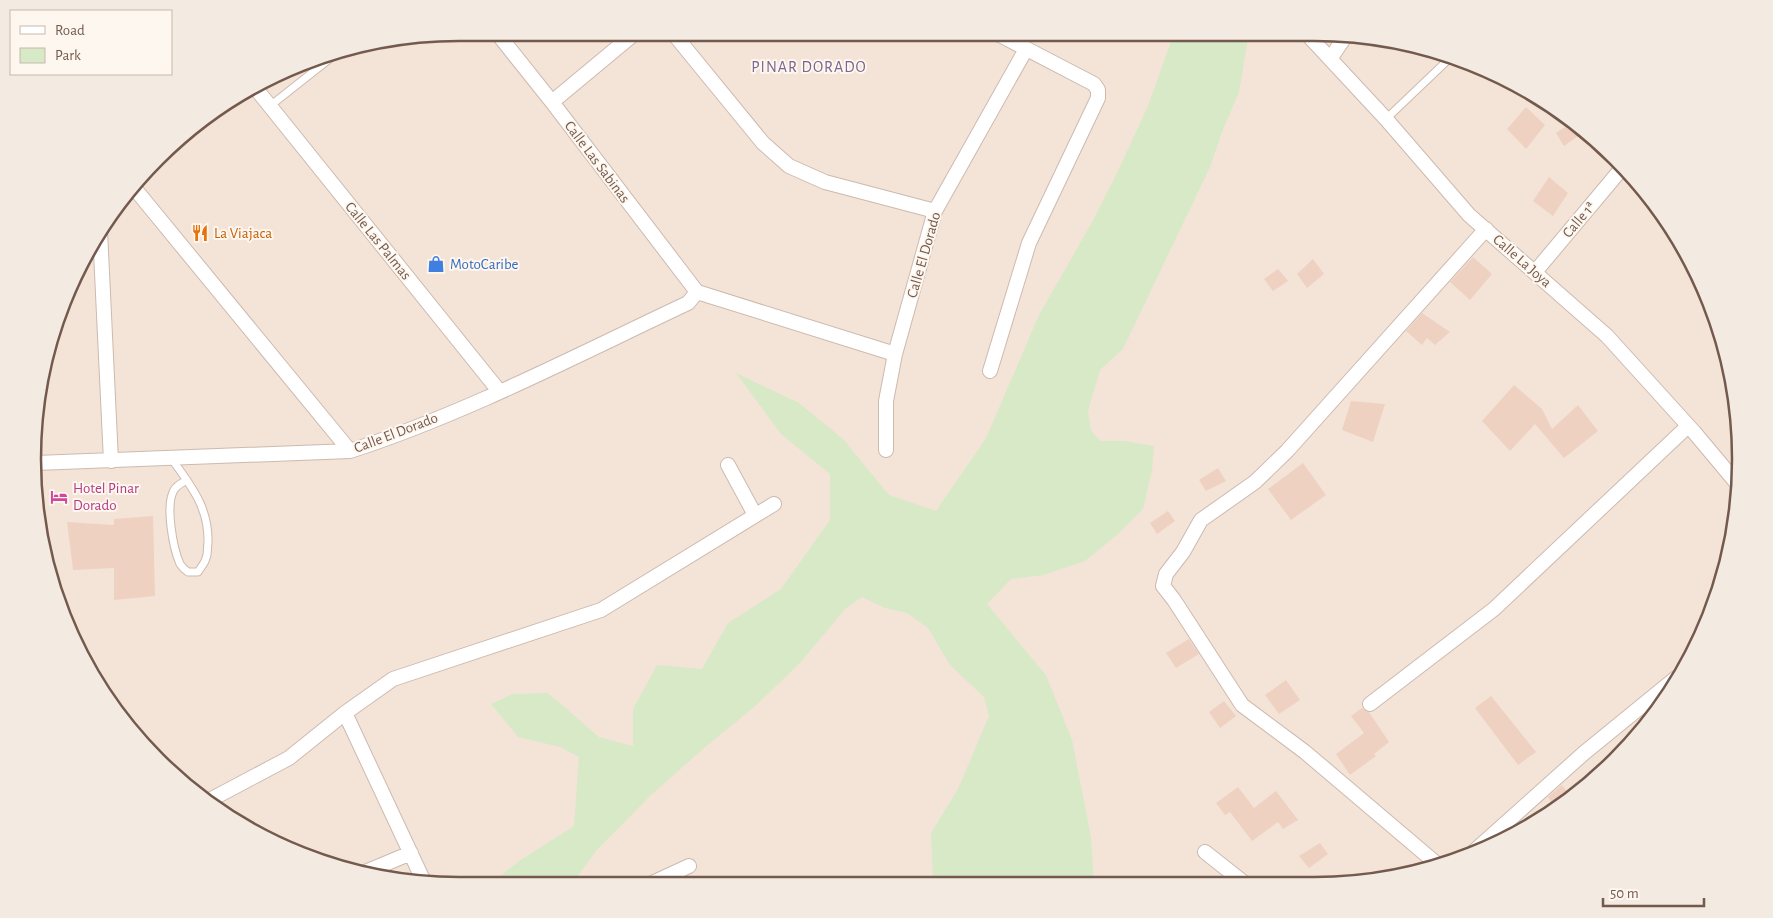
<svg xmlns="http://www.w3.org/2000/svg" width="1773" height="918" font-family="'Alegreya Sans',sans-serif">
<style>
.residential{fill:#f3e4d7}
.green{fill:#d7e9c7}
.building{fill:#efd1c1}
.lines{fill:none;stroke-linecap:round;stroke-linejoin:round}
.service-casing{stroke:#cdbaaf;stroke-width:9}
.minor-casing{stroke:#cdbaaf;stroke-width:16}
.service{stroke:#fff;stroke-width:7}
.minor{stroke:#fff;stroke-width:14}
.labels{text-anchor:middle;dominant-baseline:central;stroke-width:4;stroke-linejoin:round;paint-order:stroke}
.street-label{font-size:15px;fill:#74594d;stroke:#fef7ef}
.food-label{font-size:15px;fill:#c56008;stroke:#fef7ef;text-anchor:start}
.shop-label{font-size:15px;fill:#366cbe;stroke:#fef7ef;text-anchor:start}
.hotel-label{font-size:15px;fill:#b23c85;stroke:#fef7ef;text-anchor:start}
.neighbourhood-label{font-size:16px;letter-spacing:1px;fill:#7f6690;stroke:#fef7ef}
.rim{fill:none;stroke:#74594d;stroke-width:2.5}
</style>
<rect width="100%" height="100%" fill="#fbf3e8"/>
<path class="residential" d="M 459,33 L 1342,33 L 1425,47 L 1503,77 L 1574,121 L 1635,178 L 1683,246 L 1718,322 L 1737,404 L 1740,487 L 1726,570 L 1696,648 L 1635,740 L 1573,798 L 1477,853 L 1370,882 L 431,885 L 349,871 L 270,841 L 199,797 L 139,740 L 65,622 L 33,487 L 47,349 L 104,222 L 199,121 L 322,55 Z"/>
<path class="green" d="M 1174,33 L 1249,33 L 1239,92 L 1222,132 L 1210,167 L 1123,349 L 1100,370 L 1088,411 L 1091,430 L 1100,441 L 1124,441 L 1154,446 L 1152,470 L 1143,509 L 1118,534 L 1085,561 L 1043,575 L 1011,579 L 987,604 L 1046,675 L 1072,740 L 1091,837 L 1094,883 L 1029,883 L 999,879 L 933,880 L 931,833 L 958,789 L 989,716 L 984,697 L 950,665 L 928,628 L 907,613 L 885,608 L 862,597 L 845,609 L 800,663 L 753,708 L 710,743 L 651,795 L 596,851 L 572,884 L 491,884 L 519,861 L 574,826 L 579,757 L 560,747 L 518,737 L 491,704 L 513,694 L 548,693 L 599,737 L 633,746 L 633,709 L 657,665 L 702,669 L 728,623 L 781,589 L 830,520 L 830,474 L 781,434 L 736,373 L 799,403 L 844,440 L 889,495 L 936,511 L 986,438 L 1039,315 L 1091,224 L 1116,175 L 1148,106 Z"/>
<path class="building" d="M 1526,107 L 1545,125 L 1526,149 L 1507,129 Z
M 1574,121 L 1585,131 L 1564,146 L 1556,133 Z
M 1549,177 L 1568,193 L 1553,216 L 1533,201 Z
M 1473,257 L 1492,274 L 1470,300 L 1450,282 Z
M 1313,259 L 1324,274 L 1307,288 L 1297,274 Z
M 1278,269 L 1288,281 L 1273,291 L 1264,279 Z
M 1422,313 L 1450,332 L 1435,345 L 1427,338 L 1422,345 L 1406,331 Z
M 1514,385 L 1542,409 L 1552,429 L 1578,405 L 1598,431 L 1564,458 L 1535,424 L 1510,451 L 1482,421 Z
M 1351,401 L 1385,404 L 1373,442 L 1342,430 Z
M 1303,463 L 1326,495 L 1291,520 L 1268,489 Z
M 1218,468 L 1226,481 L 1206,491 L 1199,480 Z
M 1168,511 L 1175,521 L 1157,534 L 1150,523 Z
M 153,516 L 155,596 L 114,600 L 114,568 L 73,570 L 67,522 L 114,525 L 114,519 Z
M 1189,639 L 1199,654 L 1176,668 L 1166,653 Z
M 1286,680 L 1300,700 L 1279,714 L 1265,695 Z
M 1491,696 L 1536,752 L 1518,765 L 1475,708 Z
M 1224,701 L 1236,716 L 1220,728 L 1209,712 Z
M 1362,708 L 1369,712 L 1389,742 L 1374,754 L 1376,756 L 1350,775 L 1336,754 L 1364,733 L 1351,716 Z
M 1562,785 L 1572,798 L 1555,808 L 1548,797 Z
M 1238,787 L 1254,808 L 1276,791 L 1298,820 L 1283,829 L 1278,822 L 1252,841 L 1230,812 L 1225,815 L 1216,803 Z
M 1320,843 L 1328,854 L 1309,868 L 1299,856 Z"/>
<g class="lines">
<g class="service-casing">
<path id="service" d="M 270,106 L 337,53
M 1386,119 L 1451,57
M 171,458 C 191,486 209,507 208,543 C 207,548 208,554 206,558 C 205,563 201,567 198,572 L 188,572 C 185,570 182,567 180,564 C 173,548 165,505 174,490 C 177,485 182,483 187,480"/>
</g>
<g class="minor-casing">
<path id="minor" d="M 497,33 L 552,102 L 697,292
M 673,33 L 763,143 L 789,166 L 825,182 L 935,211
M 1306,33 L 1386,119 L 1469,215 L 1607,336 L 1694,432 L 1740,487
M 1330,59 L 1347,34
M 257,90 L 499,391
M 552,102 L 635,33
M 135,189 L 350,451
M 100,231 L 111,461
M 1535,272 L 1623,167
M 697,292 L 895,354
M 990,371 L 1029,243 L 1098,98 L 1098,90 L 1094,84 L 996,33
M 886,450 L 886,401 L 895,354 L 935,211 L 1026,49
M 36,463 L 350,451 C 467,413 577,355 688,303 L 697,292
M 728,465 L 755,515
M 1370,704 L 1494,609 L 1688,426
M 345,713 L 425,884
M 206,802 L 289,758 L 345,713 L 393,679 L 601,610 L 774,504
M 1205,852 L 1243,882
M 1470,855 L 1584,753 L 1676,678
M 1437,864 L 1305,752 L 1242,705 L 1174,600 L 1163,586 L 1166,574 L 1183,552 L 1201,520 L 1255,482 L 1287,451 L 1486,229
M 363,873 L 411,853
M 650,884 L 689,866"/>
</g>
<use href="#service" class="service"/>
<use href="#minor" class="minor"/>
</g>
<defs>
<g id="restaurant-bare" transform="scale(1.35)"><path d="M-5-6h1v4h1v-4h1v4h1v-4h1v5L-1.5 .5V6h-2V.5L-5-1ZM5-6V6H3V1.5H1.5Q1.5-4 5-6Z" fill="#e8710a" stroke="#fef7ef" stroke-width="2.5" paint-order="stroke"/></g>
<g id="shop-bare" transform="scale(1.35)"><path d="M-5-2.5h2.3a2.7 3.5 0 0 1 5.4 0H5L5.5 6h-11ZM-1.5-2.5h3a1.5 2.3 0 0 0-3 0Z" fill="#3f7fe0" stroke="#fef7ef" stroke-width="2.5" paint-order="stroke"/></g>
<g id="hotel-bare" transform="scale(1.35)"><path d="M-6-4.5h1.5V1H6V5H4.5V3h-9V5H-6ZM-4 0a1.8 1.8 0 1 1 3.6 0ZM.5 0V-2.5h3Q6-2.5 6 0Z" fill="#d1479c" stroke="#fef7ef" stroke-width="2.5" paint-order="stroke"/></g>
</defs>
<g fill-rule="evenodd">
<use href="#restaurant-bare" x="200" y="233"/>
<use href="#shop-bare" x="436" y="264"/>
<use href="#hotel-bare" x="59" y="497"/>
</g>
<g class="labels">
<g class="street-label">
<text transform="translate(597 162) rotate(53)">Calle Las Sabinas</text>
<text transform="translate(1579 220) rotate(-50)">Calle 1ª</text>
<text transform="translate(378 241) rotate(51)">Calle Las Palmas</text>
<text transform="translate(924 255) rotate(-74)">Calle El Dorado</text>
<text transform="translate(1522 261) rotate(41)">Calle La Joya</text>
<text transform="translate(396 433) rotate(-21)">Calle El Dorado</text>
</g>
<g class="food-label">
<text x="214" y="233">La Viajaca</text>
</g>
<g class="shop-label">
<text x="450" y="264">MotoCaribe</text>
</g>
<g class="hotel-label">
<text x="73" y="488">Hotel Pinar<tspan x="73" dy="17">Dorado</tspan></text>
</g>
<g class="neighbourhood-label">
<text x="809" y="67">PINAR DORADO</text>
</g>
</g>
<path d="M0 0H1773V918H0ZM459 41H1314A418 418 0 0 1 1732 459V459A418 418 0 0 1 1314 877H459A418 418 0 0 1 41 459V459A418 418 0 0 1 459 41Z" fill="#f3eae2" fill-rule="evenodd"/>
<path class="rim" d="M459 41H1314A418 418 0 0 1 1732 459V459A418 418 0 0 1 1314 877H459A418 418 0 0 1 41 459V459A418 418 0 0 1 459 41Z"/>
<rect x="10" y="10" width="162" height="65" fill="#fef7ef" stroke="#c7b8ae"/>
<rect x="20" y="26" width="25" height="8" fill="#ffffff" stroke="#c7b8ae"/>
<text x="55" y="35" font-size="15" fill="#74594d">Road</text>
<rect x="20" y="48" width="25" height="15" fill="#d7e9c7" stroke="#c7b8ae"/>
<text x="55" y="60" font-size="15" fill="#74594d">Park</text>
<path d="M1603 898v8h101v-8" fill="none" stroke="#74594d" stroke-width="2.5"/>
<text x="1610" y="898" font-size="15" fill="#74594d" stroke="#fef7ef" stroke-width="4" paint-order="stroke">50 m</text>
</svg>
